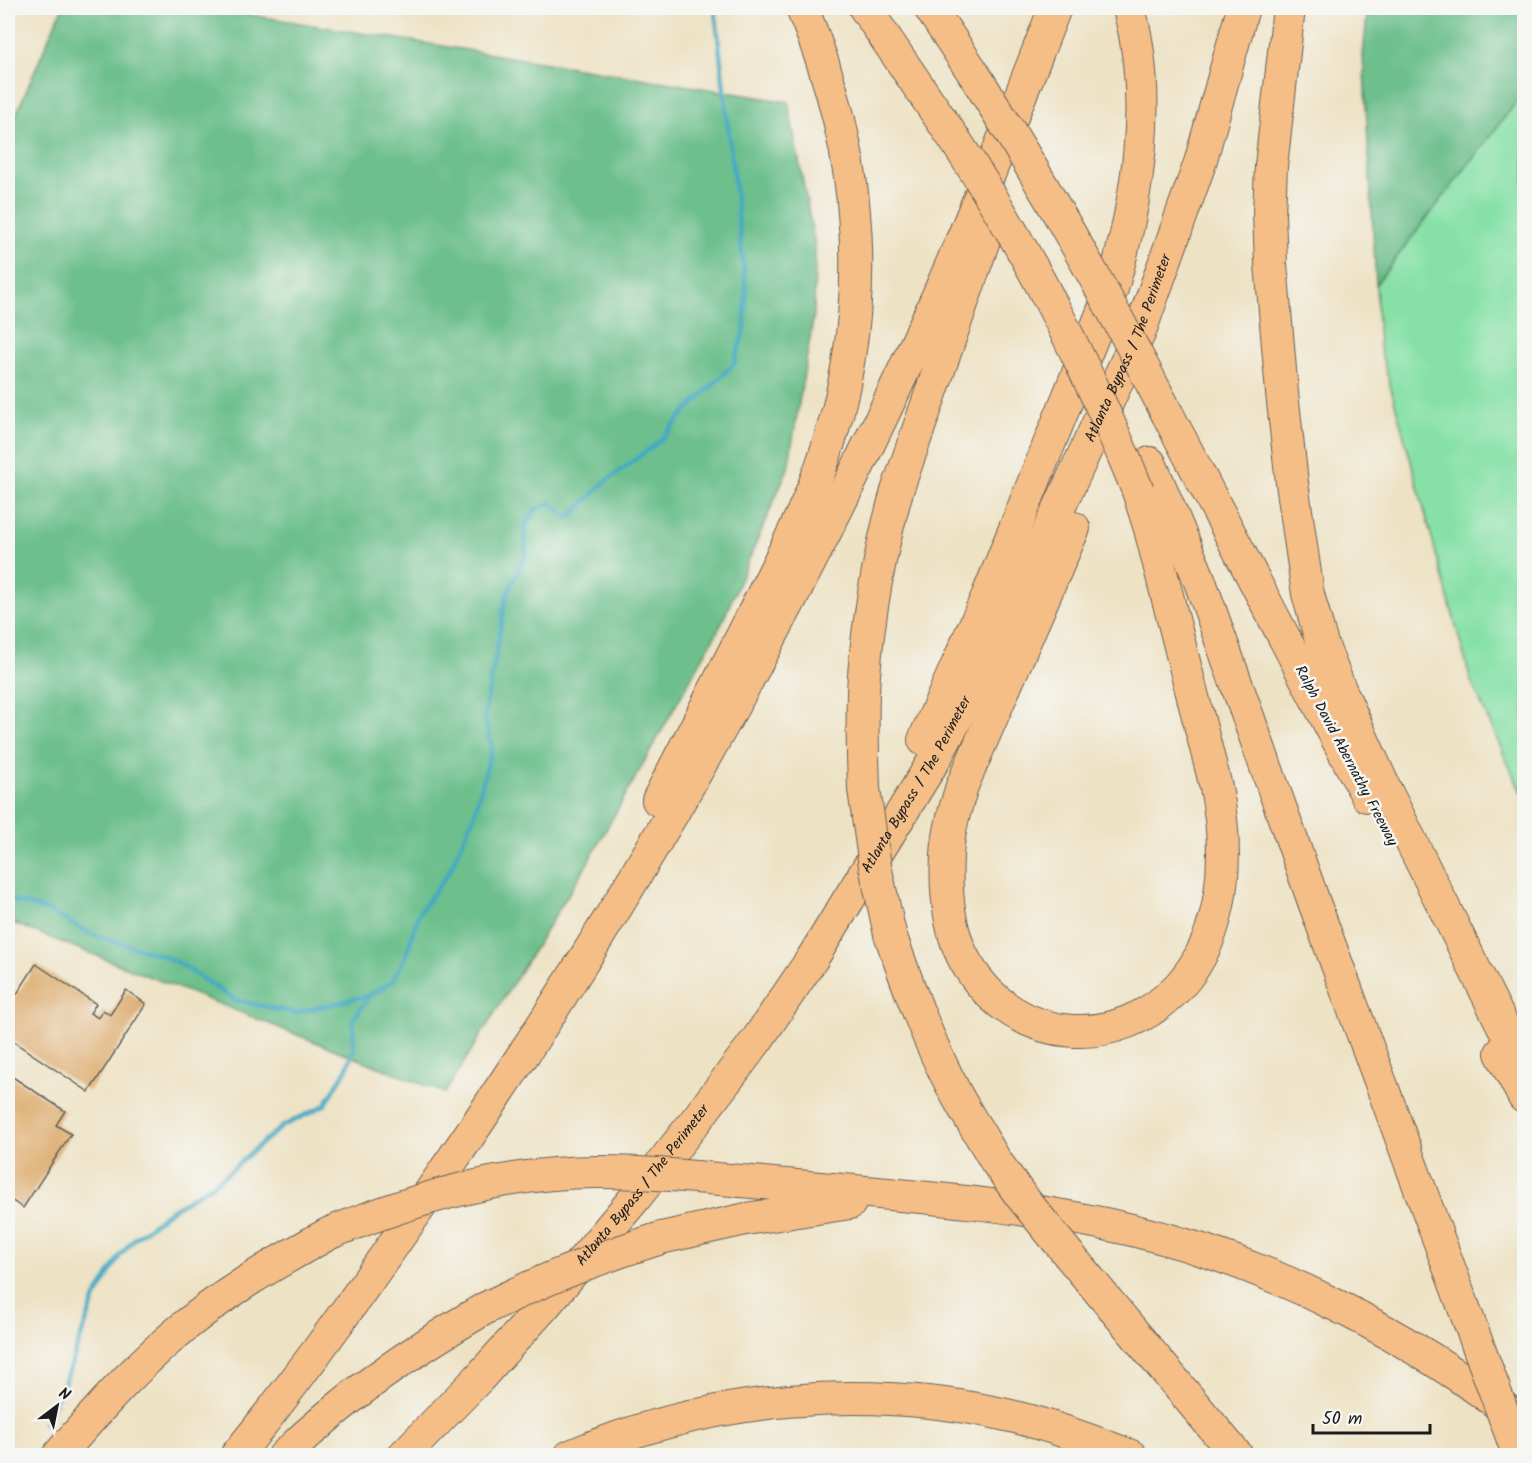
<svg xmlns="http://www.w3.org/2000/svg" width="1532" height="1463" font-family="Kalam,sans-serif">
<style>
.green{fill:#87e1a7;stroke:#527e62;stroke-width:1.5}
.forest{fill:#6dbf8c;stroke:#446e54;stroke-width:1.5}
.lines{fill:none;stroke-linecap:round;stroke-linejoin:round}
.stream{stroke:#42a9c2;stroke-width:4.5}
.building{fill:#dba867}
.motorway-casing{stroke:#656157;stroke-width:34}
.motorway{stroke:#f6be87;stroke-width:32}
.motorway-bridge-casing{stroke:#656157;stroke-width:34;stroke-linecap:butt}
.motorway-bridge{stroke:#f6be87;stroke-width:32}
.labels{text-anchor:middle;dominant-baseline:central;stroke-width:5;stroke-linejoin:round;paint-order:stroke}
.street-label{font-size:15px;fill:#1c1c1c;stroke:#f6f6f2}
</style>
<rect width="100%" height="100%" fill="#f6f6f2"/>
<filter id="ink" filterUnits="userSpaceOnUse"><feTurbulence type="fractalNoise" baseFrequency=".0167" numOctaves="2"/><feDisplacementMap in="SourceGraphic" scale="12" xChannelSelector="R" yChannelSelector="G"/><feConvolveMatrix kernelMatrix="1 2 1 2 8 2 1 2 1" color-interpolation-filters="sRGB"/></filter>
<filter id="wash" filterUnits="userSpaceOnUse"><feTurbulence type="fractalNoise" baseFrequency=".008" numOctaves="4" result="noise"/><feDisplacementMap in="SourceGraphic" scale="24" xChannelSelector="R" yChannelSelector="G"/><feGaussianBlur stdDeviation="1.35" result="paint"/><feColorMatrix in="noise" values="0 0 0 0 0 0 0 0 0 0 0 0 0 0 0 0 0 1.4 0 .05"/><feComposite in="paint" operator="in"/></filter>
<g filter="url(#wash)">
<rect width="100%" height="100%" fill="#ede2c4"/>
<path class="green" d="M 1524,92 L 1524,799 L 1471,681 L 1379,345 L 1376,284 Z"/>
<path class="forest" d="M 62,8 L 207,8 L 788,102 L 815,246 L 814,314 L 788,468 L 721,625 L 584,869 L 445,1093 L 8,921 L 8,133 Z
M 1368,8 L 1524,8 L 1524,92 L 1376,284 L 1363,54 Z"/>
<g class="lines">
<path class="stream" d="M 8,899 L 49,911 L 91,934 L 158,954 L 179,963 L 235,1000 L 295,1013 L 370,995 L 392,982 L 405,958 L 419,913 L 449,872 L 474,816 L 492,747 L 484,716 L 507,594 L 526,554 L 525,526 L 536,509 L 551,503 L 569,518 L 604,483 L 661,440 L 684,413 L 734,364 L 745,327 L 746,288 L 715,8
M 44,1423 L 63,1386 L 95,1298 L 119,1257 L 134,1239 L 171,1210 L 211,1186 L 229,1172 L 265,1140 L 283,1126 L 325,1105 L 346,1070 L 354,1049 L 353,1020 L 370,995"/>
</g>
<g id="blocks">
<path class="building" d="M 36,964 L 96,1004 L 90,1013 L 98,1018 L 103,1010 L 110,1015 L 126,990 L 146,1004 L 89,1092 L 8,1038 L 8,1008 Z
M 8,1074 L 65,1111 L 56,1125 L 71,1134 L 23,1208 L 8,1198 Z"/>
</g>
</g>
<g filter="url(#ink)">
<use href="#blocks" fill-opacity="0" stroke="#656157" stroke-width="1.5"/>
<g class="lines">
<g class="motorway-casing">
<g id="motorway">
<path d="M 865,8 L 953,137"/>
<path d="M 930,8 L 974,74"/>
<path d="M 1289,8 L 1271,166 L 1269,214 L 1271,264 L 1282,393 L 1292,483 L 1308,594 L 1322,644 L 1340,689 L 1387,793 L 1524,1068"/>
<path d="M 1168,415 L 1367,796"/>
<path d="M 1150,463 L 1198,576 L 1315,905 L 1477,1343"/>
<path d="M 1074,528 L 962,786 C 955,809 948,832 947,856 C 945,892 949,936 968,966 C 1016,1045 1119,1053 1180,985 C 1227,933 1229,851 1216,787 L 1150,529 L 1138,491"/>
<path d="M 924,740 L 988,595 L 1112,289 C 1138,199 1154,100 1129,8"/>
<path d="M 864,789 C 863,751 861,713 864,675 C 869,612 880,551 897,491 L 985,237 L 986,223"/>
<path d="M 658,800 C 694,730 730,661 765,590 C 786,548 809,504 824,458 C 875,307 864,154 802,8"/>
<path d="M 890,934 C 909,988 928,1042 955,1092 C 967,1115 982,1137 995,1160"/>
<path d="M 1501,1053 L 1524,1097"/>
<path d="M 741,1181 C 872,1193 1004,1200 1132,1230 C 1274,1264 1409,1335 1524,1423"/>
<path d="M 661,1238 L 746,1219 L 850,1203"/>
<path d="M 1069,1255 L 1237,1456"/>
<path d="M 58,1456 C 94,1414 131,1372 173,1336 C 220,1295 275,1263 330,1233"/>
<path d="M 236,1456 C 307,1369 371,1277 435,1185 C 627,910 793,617 931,311 C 976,211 1015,109 1055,8"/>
<path d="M 284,1456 C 344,1397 412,1351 484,1309"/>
<path id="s1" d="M 403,1456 L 479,1378 L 545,1305 L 635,1198 L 697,1119 L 757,1040 L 812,959 L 936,757 L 1004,628 L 1139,334 L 1200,163 L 1243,8"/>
<path d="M 570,1456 C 709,1396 868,1382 1015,1417 C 1055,1427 1093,1441 1131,1456"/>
</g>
</g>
<use href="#motorway" class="motorway"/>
<g class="motorway-bridge-casing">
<path id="motorway-bridge" d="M 974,74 C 1044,184 1108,298 1168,415
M 953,137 C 1027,248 1088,368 1138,491
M 864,789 L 875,866 L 890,934
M 995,1160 L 1021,1196 L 1069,1255
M 330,1233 C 418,1197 509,1171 604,1172 C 650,1172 696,1177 741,1181
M 484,1309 C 541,1280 600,1257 661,1238
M 1477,1343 L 1519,1456"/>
</g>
<use href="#motorway-bridge" class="motorway-bridge"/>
</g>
</g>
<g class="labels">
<g class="street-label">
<text stroke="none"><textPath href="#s1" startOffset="1334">Atlanta Bypass / The Perimeter</textPath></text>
<text transform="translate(1346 756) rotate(62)">Ralph David Abernathy Freeway</text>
<text stroke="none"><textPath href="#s1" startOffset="848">Atlanta Bypass / The Perimeter</textPath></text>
<text stroke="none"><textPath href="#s1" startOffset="362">Atlanta Bypass / The Perimeter</textPath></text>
</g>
</g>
<rect width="1532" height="1463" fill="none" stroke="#f6f6f2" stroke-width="30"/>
<g transform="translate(57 1406) rotate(32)" stroke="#f6f6f2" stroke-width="4.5" paint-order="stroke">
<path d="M0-4.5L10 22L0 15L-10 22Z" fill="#1c1c1c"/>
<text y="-9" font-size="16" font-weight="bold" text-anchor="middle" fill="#1c1c1c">N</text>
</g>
<path d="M1313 1424v9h117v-9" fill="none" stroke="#1c1c1c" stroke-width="3"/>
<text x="1322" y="1424" font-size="18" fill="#1c1c1c" stroke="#f6f6f2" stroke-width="4.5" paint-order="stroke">50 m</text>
</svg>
